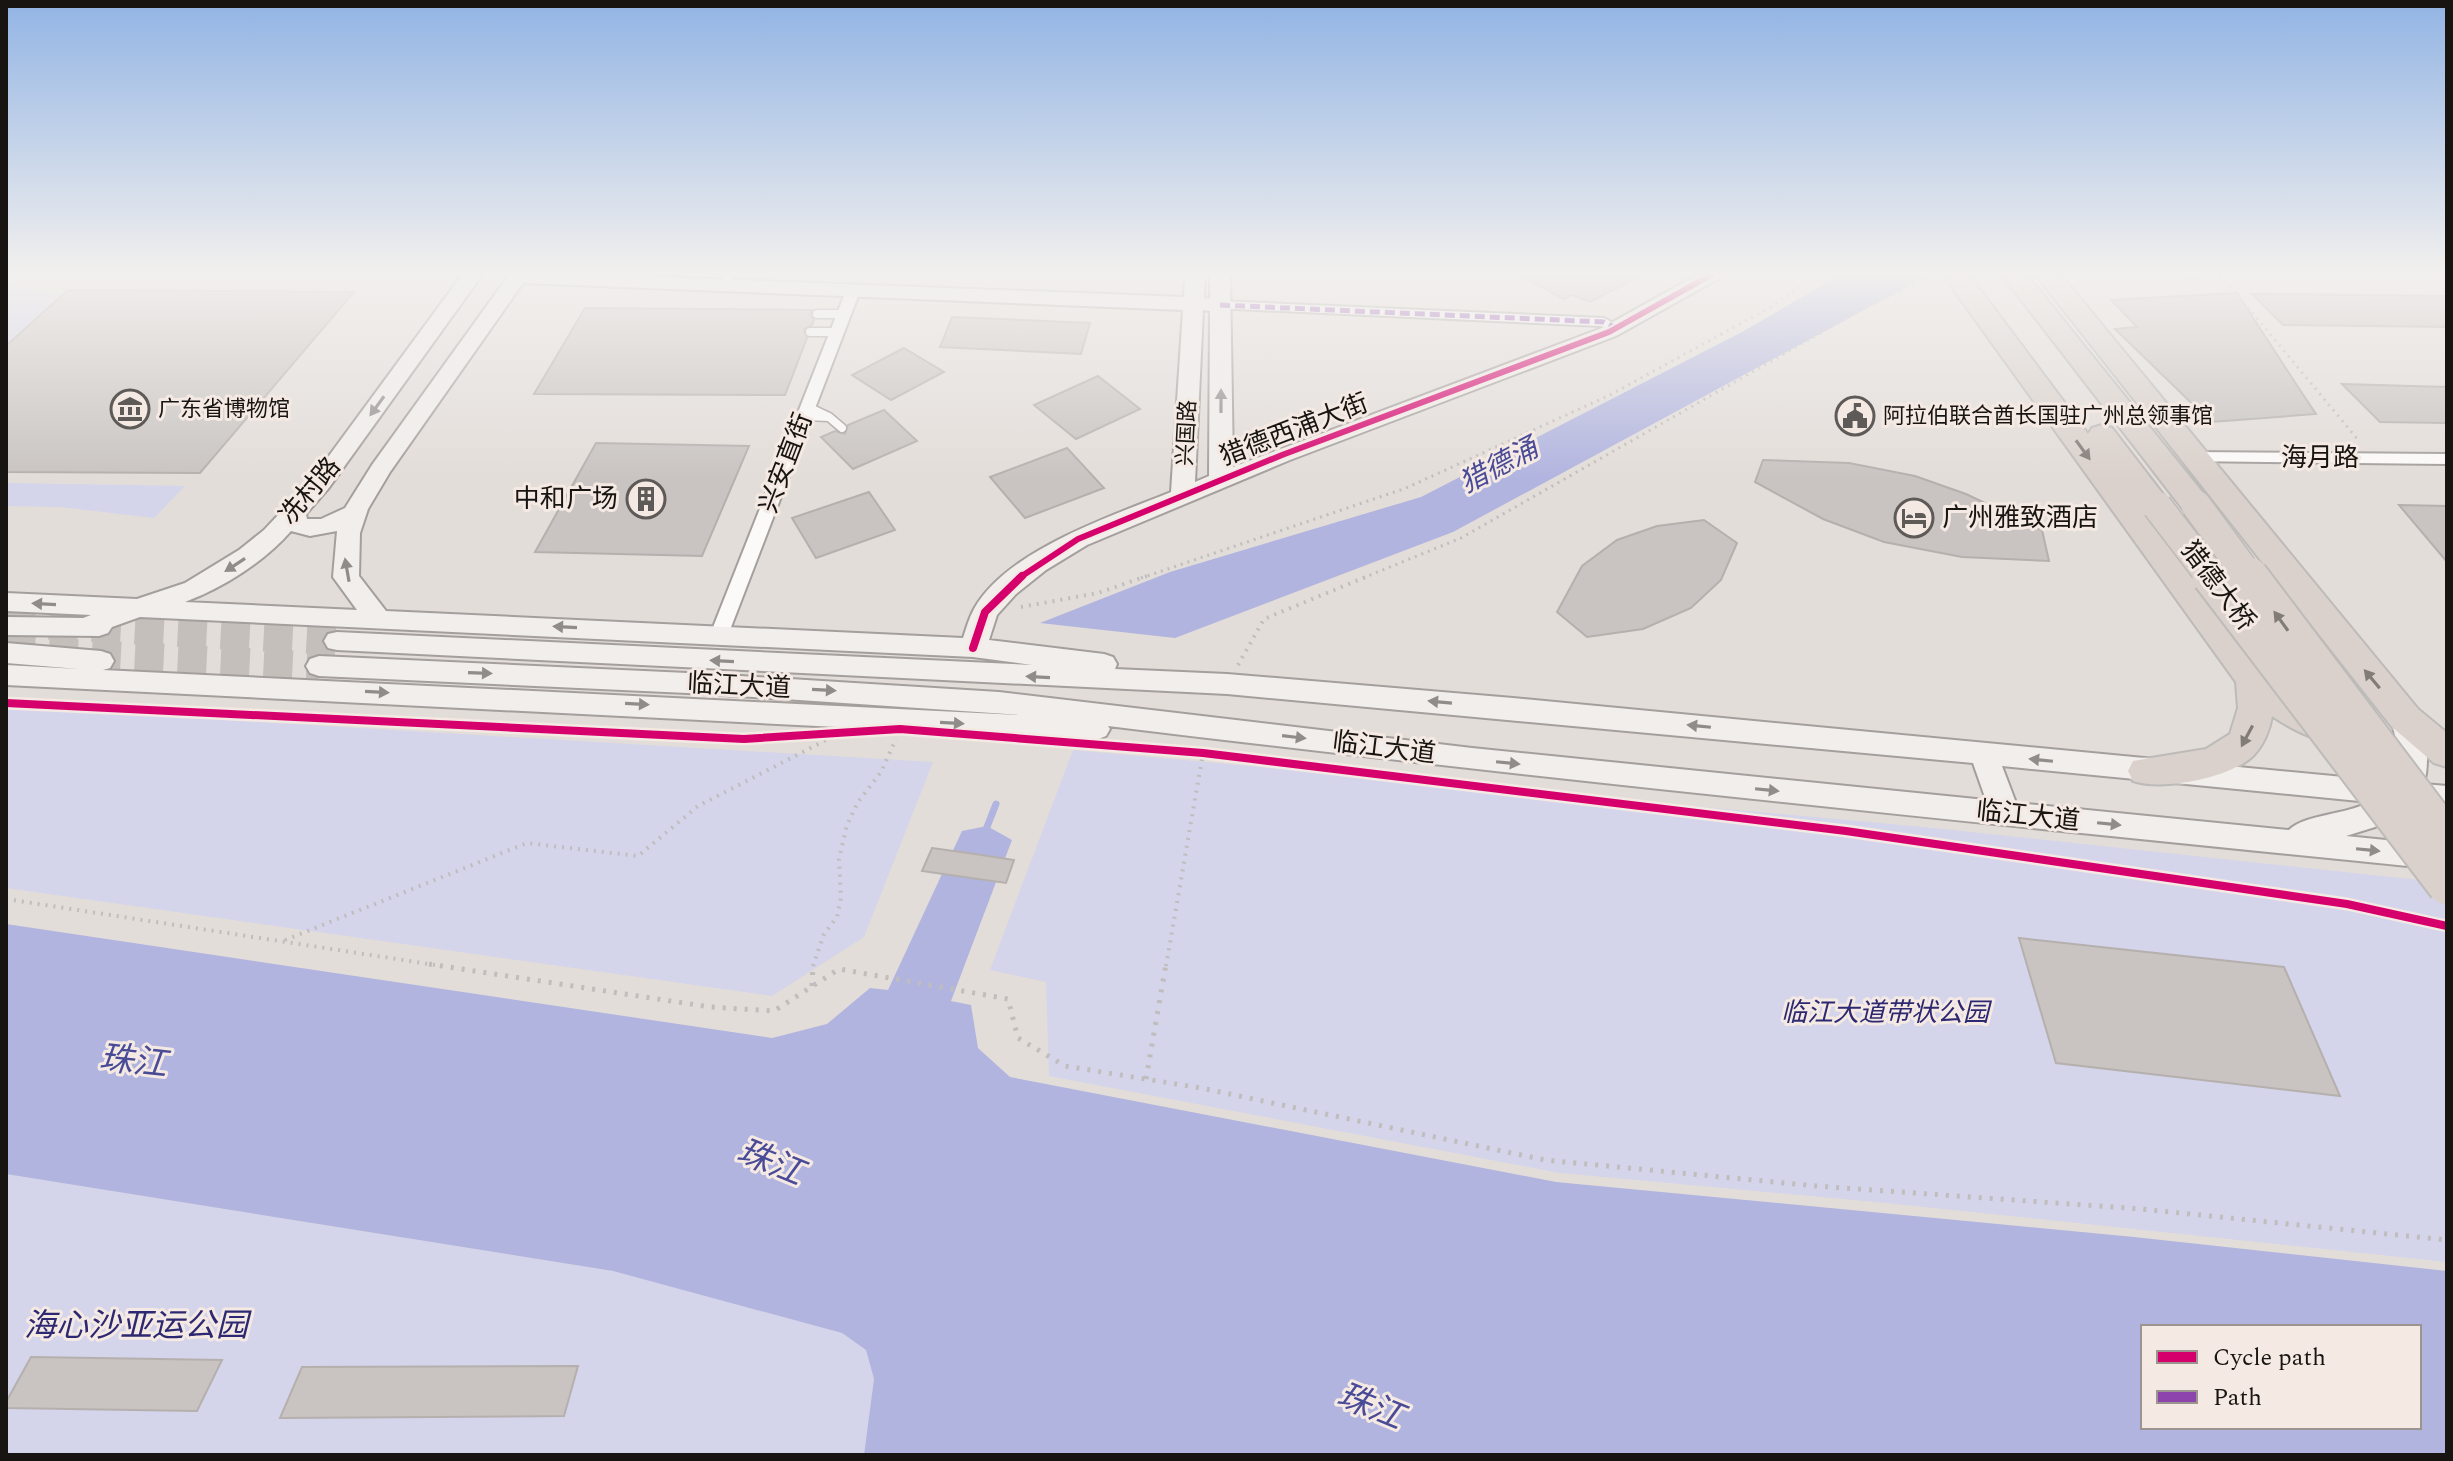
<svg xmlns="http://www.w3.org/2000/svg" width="2453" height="1461" font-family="Spectral,'Noto Sans SC',serif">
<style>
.green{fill:#d4d4eb}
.water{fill:#b1b4df;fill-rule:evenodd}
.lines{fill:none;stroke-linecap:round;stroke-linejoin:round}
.stream{stroke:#b1b4df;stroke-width:7}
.building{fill:#c9c4c1;stroke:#b5b0ad;stroke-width:2}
.secondary-tunnel{stroke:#c4bfbb;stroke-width:29;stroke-dasharray:29 14;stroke-linecap:butt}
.lane-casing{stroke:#a49f9c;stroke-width:11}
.street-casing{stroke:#a49f9c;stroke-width:4}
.secondary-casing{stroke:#a49f9c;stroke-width:4}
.highway-casing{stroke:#bdbbb9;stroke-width:4}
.path-far2{stroke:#c0bdbd;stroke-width:3;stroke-dasharray:2 5;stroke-linecap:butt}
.path-far1{stroke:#c0bdbd;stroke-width:4;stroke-dasharray:2 6;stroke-linecap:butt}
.path{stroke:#c0bdbd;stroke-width:5;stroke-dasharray:3 8;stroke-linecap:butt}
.lane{stroke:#fbfaf9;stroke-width:8}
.street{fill:#fbfaf9;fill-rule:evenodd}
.secondary{fill:#f1eeec;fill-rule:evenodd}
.highway{fill:#dad1cc;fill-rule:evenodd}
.highway-bridge-far1-casing{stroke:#bdbbb9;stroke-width:32;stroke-linecap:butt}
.highway-bridge-casing{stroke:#bdbbb9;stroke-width:41;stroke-linecap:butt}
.highway-bridge-far1{stroke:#dad1cc;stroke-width:29}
.highway-bridge{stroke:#dad1cc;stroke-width:37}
.quiet{stroke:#8e44ad;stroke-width:5;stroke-dasharray:10 5;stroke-linecap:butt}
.cycleway-far1-casing{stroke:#f4e9e3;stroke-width:10}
.cycleway-casing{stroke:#f4e9e3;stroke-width:13}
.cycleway-far1{stroke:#d6006c;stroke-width:6}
.cycleway{stroke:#d6006c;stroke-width:8}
.oneway{fill:#8f8c89}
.oneway2{fill:#827c78}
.labels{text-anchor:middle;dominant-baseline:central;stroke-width:6;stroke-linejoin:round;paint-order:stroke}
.far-poi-label{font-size:22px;fill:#171411;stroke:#f4e9e3;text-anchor:start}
.far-street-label{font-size:22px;fill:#171411;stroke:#f4e9e3}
.street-label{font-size:26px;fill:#171411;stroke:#f4e9e3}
.poi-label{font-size:26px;fill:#171411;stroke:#f4e9e3;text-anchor:end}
.park-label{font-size:26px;font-style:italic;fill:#2c2871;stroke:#f4e9e3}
.water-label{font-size:28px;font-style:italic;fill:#494b97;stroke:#f4e9e3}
.near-park-label{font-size:32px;font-style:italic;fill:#2c2871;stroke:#f4e9e3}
.near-water-label{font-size:34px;font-style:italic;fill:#494b97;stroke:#f4e9e3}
</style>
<rect width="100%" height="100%" fill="#e3ddd9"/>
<path class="green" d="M 6,284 L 64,295 L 6,347 Z
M 6,483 L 185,486 L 154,518 L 61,507 L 6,506 Z
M 6,707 L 933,762 L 864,937 L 772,996 L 6,888 Z
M 1073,750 L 1924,827 L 2447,883 L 2447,1262 L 1886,1203 L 1560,1173 L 1049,1076 L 1046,982 L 990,970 Z
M 6,1174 L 613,1271 L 842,1333 L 866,1350 L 874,1380 L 864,1455 L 6,1455 Z"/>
<path class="water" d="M 1840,275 L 1925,277 L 1453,532 L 1175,638 L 1040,623 L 1170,572 L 1421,497 L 1742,332 Z
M 987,826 L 1012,840 L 951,1001 L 971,1005 L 978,1048 L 1010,1077 L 1556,1182 L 2134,1237 L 2447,1271 L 2447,1455 L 864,1455 L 874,1379 L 866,1350 L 842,1333 L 613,1271 L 6,1174 L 6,924 L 772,1038 L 827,1024 L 870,988 L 888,990 L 962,831 ZM 2143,1327 L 2419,1327 L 2419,1427 L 2143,1427 Z"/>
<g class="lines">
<path class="stream" d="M 985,832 L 996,804"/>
</g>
<path class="building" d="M 1519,275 L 1643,275 L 1590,302 L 1573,295 L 1563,299 Z
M 68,290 L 354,292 L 200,473 L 6,472 L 6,346 Z
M 2237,293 L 2298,387 L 2316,414 L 2211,422 L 2115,329 L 2137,327 L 2111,300 Z
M 2252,294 L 2447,296 L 2447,327 L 2283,325 Z
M 585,308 L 812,310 L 810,315 L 814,320 L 812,325 L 804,329 L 807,338 L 785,395 L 534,394 Z
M 952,317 L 1090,323 L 1081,354 L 940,347 Z
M 904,348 L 944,372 L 891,400 L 852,375 Z
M 1098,376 L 1140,409 L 1076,439 L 1034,405 Z
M 2342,384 L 2447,387 L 2447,423 L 2380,422 Z
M 884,410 L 917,441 L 853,469 L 821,437 L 835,431 L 845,434 L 848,425 Z
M 596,443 L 749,446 L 702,556 L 535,552 Z
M 1067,448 L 1104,488 L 1025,518 L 990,477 Z
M 1763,460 L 1849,463 L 1915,476 L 1966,494 L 2042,530 L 2049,561 L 1962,557 L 1884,542 L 1823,519 L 1755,482 Z
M 869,492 L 895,530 L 816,558 L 792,518 Z
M 2399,505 L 2447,506 L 2447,562 Z
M 1704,520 L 1737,543 L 1721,580 L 1691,608 L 1643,629 L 1587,637 L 1557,612 L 1582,566 L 1617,540 L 1657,526 Z
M 932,848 L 975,854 L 1014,860 L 1006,883 L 922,871 Z
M 2019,938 L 2284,967 L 2340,1096 L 2056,1063 Z
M 31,1357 L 222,1360 L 197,1411 L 6,1408 L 6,1402 Z
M 578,1366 L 564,1416 L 280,1418 L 302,1367 Z"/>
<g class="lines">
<path class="secondary-tunnel" d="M 6,623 L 337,641
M 6,650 L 319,666"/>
<g class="lane-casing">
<path id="lane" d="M 724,286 L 729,275
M 817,314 L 845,314
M 810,332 L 837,332
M 805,416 L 829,417 L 808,407
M 829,417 L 842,428"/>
</g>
<g class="street-casing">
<path id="street" d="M 853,287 L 860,291 L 728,635 L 719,642 L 712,640 L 710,635 L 846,291 Z
M 1220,301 L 1604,318 L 1623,328 L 1616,332 L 1601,326 L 1215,308 L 1213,305 Z
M 2192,452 L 2447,454 L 2447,464 L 2186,461 L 2184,457 Z"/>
</g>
<g class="secondary-casing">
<path id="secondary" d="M 462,275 L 482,275 L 328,489 L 306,514 L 307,519 L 321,519 L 345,508 L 372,465 L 509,275 L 608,275 L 1184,297 L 1185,275 L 1205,275 L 1204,298 L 1210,299 L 1210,275 L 1230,275 L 1233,467 L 1602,328 L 1697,275 L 1721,275 L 1718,279 L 1616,336 L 1290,460 L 1087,545 L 1046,570 L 1016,594 L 997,615 L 989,640 L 1104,654 L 1113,657 L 1117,664 L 1115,669 L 1227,674 L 1513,698 L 2396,782 L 2401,762 L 2391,718 L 2395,711 L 2405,708 L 2415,711 C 2427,733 2430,760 2424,784 L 2447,786 L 2447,810 L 2411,806 L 2375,827 L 2346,836 L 2436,845 L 2447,848 L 2447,865 L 2436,869 C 1993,824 1550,780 1108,726 L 1110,729 L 1106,736 L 1096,740 L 6,685 L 6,665 L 79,669 L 6,663 L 6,643 L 101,651 L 110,654 L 114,661 L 110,668 L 103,670 L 1020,715 L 709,694 L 319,676 L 310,673 L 306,666 L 310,659 L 319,656 L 709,674 L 999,692 L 1472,748 L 1986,800 L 1973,763 L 1227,694 L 337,650 L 328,648 L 324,641 L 328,634 L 337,632 L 1032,665 L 973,657 L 140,617 L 112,627 L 108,633 L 99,636 L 6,635 L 6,617 L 83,618 L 91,615 L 6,611 L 6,593 L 137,599 L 185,583 L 239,550 L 264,530 L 312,479 ZM 523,283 L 1183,310 L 1171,492 C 1112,516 1007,550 974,609 C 969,618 966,629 963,638 L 386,611 L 359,576 L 360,533 L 368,509 L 390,472 ZM 1203,310 L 1210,311 L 1209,476 L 1195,482 ZM 291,531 L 310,536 L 337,531 L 333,577 L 357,610 L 185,602 C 223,588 264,562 291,531 ZM 2002,766 L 2369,802 C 2347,815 2305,814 2289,830 L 2016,803 Z"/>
</g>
<g class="highway-casing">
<path id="highway" d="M 1943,275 L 1969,275 L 2088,434 L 2092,428 L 2102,425 L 2112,428 L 2172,506 L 2168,513 L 2157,516 L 2147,513 L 2265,671 L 2305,703 L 2327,714 L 2353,720 L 2358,730 L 2353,740 C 2326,748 2294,731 2272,716 C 2270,730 2263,746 2253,756 C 2230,778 2163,791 2133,781 L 2128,771 L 2133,761 L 2206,749 L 2230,734 L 2238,708 L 2236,682 Z
M 2002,275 L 2027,275 L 2207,498 L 2211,505 L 2207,512 L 2196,515 L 2185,512 Z
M 2036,275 L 2061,275 L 2418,709 L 2447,733 L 2447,767 L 2434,763 L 2392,727 Z"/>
</g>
<path class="path-far2" d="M 1818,275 L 1867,306
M 2221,275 L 2359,441
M 2079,281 L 2223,279
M 1141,578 L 1406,488 L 1610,395 L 1771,307 L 1817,275
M 1363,578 L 1461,538 L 1868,306 L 1935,276"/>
<path class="path-far1" d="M 1021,607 L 1098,593 L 1147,576
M 1238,665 L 1264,619 L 1368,576
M 6,899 L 442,966
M 285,940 L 527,843 L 638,856 L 698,806 L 826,740
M 813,966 L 824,934 L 837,917 L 841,898 L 839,859 L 847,825 L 858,802 L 881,772 L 896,739
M 1166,966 L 1203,753"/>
<path class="path" d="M 429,964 L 710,1007 L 774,1011 L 839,969 L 1008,999 L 1018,1038 L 1065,1066 L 1201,1088 L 1545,1160 L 1816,1186 L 2141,1209 L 2447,1240
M 812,986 L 813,964
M 1146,1079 L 1166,964"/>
<use href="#lane" class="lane"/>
<use href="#street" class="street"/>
<use href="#secondary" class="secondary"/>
<use href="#highway" class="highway"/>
<g class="highway-bridge-far1-casing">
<path id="highway-bridge-far1" d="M 2196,505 L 2250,578
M 2157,506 L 2212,578"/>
</g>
<g class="highway-bridge-casing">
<path id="highway-bridge" d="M 2211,576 L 2447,886
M 2249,576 L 2447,838"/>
</g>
<use href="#highway-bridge-far1" class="highway-bridge-far1"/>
<use href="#highway-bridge" class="highway-bridge"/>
<path class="quiet" d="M 1220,305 L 1604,322 L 1616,328"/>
<g class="cycleway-far1-casing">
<path id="cycleway-far1" d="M 1019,578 L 1078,539 L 1282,455 L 1609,332 L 1711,275"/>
</g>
<g class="cycleway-casing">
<path id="cycleway" d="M 973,648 L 985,612 L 1022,576
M 6,703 L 744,739 L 900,729 L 1203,753 L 1846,831 L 2347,904 L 2447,926"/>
</g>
<use href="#cycleway-far1" class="cycleway-far1"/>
<use href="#cycleway" class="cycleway"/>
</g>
<defs><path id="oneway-solid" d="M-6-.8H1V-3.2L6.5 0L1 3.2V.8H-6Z" transform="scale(2)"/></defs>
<g class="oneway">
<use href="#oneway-solid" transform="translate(1221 401) rotate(-90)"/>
<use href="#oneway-solid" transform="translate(377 406) rotate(126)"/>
<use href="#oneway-solid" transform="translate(235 565) rotate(147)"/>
<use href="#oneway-solid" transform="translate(347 570) rotate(-100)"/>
<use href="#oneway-solid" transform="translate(44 604) rotate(-177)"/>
<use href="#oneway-solid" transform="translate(565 627) rotate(-177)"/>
<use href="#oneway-solid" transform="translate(722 661) rotate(-177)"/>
<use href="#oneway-solid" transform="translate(480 673) rotate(2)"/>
<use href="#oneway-solid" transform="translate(1038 677) rotate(-177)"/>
<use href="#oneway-solid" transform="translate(824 690) rotate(3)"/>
<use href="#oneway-solid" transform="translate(377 692) rotate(3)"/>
<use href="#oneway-solid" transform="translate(1440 702) rotate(-175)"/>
<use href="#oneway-solid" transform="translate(637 704) rotate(3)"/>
<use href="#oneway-solid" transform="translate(952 723) rotate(3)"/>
<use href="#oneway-solid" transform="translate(1699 726) rotate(-174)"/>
<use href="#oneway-solid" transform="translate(1294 737) rotate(7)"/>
<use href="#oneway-solid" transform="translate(2041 760) rotate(-174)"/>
<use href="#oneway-solid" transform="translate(1508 763) rotate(6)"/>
<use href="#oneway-solid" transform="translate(1767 790) rotate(6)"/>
<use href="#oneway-solid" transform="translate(2109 824) rotate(6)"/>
<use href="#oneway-solid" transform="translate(2368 850) rotate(6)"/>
</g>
<g class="oneway2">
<use href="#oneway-solid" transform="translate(2083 450) rotate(54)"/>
<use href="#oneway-solid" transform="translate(2281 621) rotate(-126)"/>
<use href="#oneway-solid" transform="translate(2372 679) rotate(-130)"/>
<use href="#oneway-solid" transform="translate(2247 736) rotate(118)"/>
</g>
<linearGradient id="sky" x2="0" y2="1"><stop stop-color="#92b4e4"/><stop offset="0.57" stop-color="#f2f0ee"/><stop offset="1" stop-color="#f2f0ee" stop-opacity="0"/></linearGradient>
<rect width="2453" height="479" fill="url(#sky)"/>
<defs>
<g id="museum-ring" transform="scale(2)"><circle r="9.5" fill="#f4e9e3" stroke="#5e5a57" stroke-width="1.5"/><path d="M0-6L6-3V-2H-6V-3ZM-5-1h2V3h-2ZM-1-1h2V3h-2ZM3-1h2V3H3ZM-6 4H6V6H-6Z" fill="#5e5a57"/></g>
<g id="civic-ring" transform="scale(2)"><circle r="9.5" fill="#f4e9e3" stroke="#5e5a57" stroke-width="1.5"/><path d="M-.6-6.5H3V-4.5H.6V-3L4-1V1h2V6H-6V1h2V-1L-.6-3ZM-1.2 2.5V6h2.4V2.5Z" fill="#5e5a57"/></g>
<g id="building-ring" transform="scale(2)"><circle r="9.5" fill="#f4e9e3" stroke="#5e5a57" stroke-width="1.5"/><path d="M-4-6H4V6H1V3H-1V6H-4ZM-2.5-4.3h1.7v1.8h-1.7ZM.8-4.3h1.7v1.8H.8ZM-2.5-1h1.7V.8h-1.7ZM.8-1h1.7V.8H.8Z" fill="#5e5a57"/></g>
<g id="hotel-ring" transform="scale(2)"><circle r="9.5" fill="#f4e9e3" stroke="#5e5a57" stroke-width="1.5"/><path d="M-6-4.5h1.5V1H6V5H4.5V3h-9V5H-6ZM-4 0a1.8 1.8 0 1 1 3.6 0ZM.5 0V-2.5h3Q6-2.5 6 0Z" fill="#5e5a57"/></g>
</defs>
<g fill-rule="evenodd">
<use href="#museum-ring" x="130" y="409"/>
<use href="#civic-ring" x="1855" y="416"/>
<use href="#building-ring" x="646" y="499"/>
<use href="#hotel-ring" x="1914" y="518"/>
</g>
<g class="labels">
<g class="far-poi-label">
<text x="158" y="409">广东省博物馆</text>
<text x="1883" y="416">阿拉伯联合酋长国驻广州总领事馆</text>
</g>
<g class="far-street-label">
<text transform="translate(1187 433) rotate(-87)">兴国路</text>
</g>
<g class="street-label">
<text transform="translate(1294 430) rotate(-21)">猎德西浦大街</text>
<text x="2320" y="458">海月路</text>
<text transform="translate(786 463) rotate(-69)">兴安直街</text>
<text transform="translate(310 491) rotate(-50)">冼村路</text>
<text transform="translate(2218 586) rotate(53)">猎德大桥</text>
<text transform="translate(739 686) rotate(3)">临江大道</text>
<text transform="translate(1384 748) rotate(7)">临江大道</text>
<text transform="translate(2028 816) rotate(6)">临江大道</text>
</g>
<g class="poi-label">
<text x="618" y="499">中和广场</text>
<text x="1942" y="518" text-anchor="start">广州雅致酒店</text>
</g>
<g class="park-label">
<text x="1885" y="1013">临江大道带状公园</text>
</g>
<g class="water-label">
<text transform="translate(1499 466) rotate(-28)">猎德涌</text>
</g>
<g class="near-park-label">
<text x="136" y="1326">海心沙亚运公园</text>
</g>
<g class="near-water-label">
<text transform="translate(133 1062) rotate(6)">珠江</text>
<text transform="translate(770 1163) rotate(22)">珠江</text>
<text transform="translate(1370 1407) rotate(22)">珠江</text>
</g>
</g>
<rect width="2453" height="1461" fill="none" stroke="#171411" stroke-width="16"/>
<rect x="2141" y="1325" width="280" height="104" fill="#f4e9e3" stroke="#9c948f" stroke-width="2"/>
<rect x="2157" y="1351" width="40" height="12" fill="#d6006c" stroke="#9c948f" stroke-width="2"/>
<text x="2213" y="1365" font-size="24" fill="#171411">Cycle path</text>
<rect x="2157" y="1391" width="40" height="12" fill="#8e44ad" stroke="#9c948f" stroke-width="2"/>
<text x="2213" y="1405" font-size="24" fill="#171411">Path</text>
</svg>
